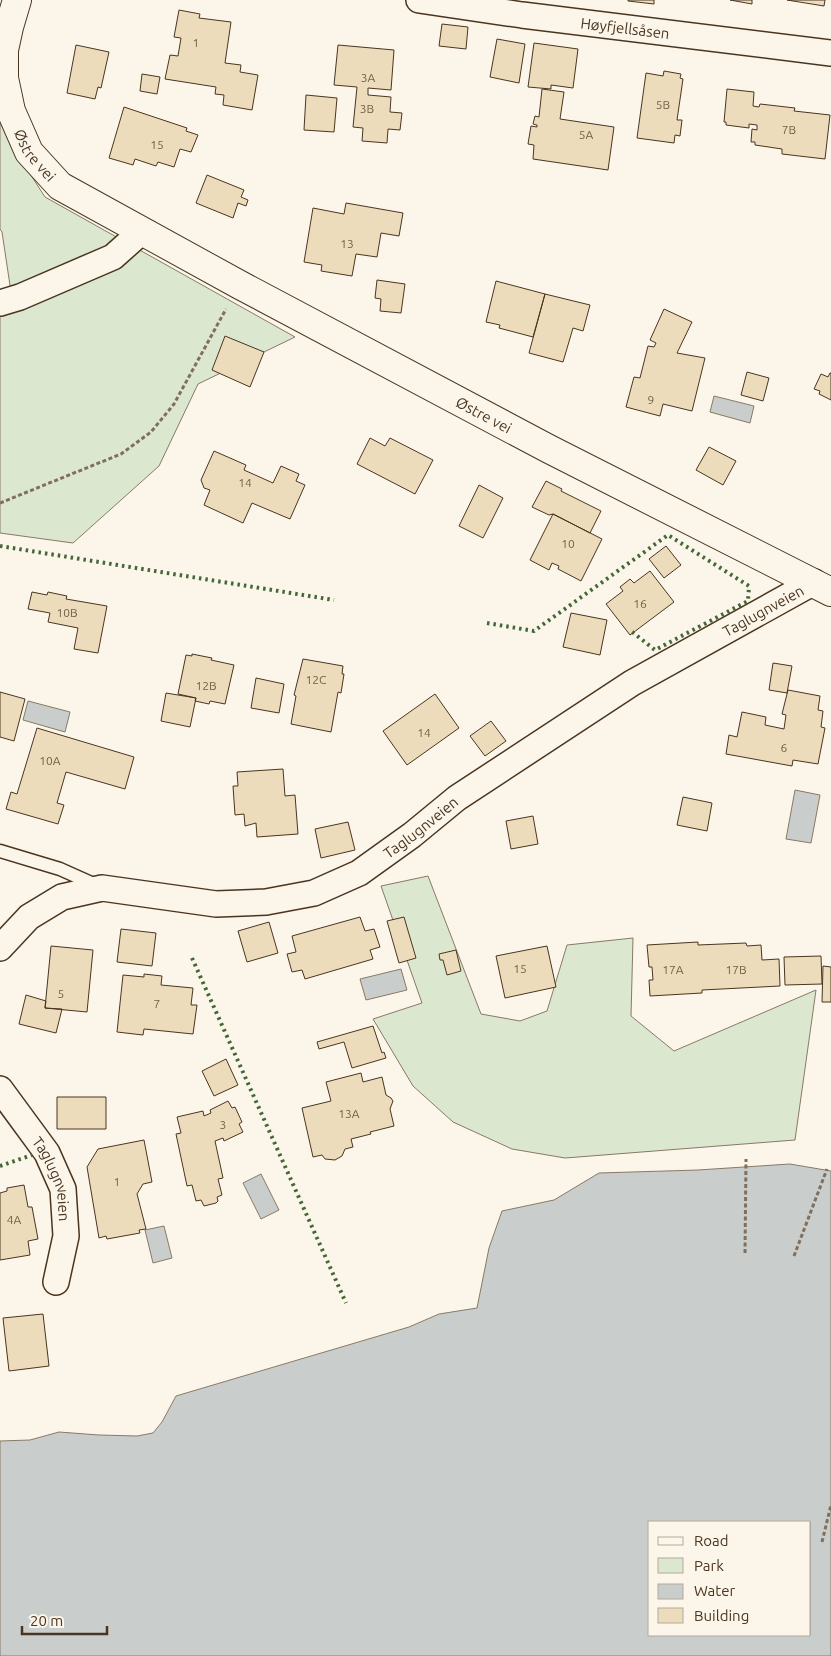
<svg xmlns="http://www.w3.org/2000/svg" width="831" height="1656" font-family="Ubuntu,sans-serif">
<style>
.green{fill:#dce7d0;stroke:#887966}
.water{fill:#c9cecd;stroke:#887966;fill-rule:evenodd}
.building{fill:#ecdcbc;stroke:#4a3520}
.lines{fill:none;stroke-linecap:round;stroke-linejoin:round}
.service-casing{stroke:#4a3520;stroke-width:15}
.minor-casing{stroke:#4a3520;stroke-width:28}
.tertiary-casing{stroke:#4a3520;stroke-width:30}
.path{stroke:#7f6f5c;stroke-width:3;stroke-dasharray:4 2.5;stroke-linecap:butt}
.service{stroke:#fbf6e9;stroke-width:12}
.minor{stroke:#fbf6e9;stroke-width:25}
.tertiary{stroke:#fbf6e9;stroke-width:28}
.hedge{stroke:#436837;stroke-width:4;stroke-dasharray:2.5 4;stroke-linecap:butt}
.labels{text-anchor:middle;dominant-baseline:central;stroke-width:4;stroke-linejoin:round;paint-order:stroke}
.number-label{font-size:12px;fill:#725f47}
.street-label{font-size:15px;fill:#4a3520;stroke:#fbf6e9}
</style>
<rect width="100%" height="100%" fill="#fbf6e9"/>
<path class="green" d="M 0,115 L 16,152 L 45,197 L 295,337 L 198,384 L 159,466 L 73,543 L 0,533 L 0,315 L 14,312 L 2,232 L 0,229 Z
M 428,876 L 481,1014 L 520,1021 L 547,1011 L 567,945 L 633,938 L 631,1016 L 674,1051 L 816,990 L 795,1140 L 565,1158 L 512,1149 L 453,1122 L 413,1086 L 373,1019 L 422,1003 L 381,886 Z"/>
<path class="water" d="M 714,396 L 754,406 L 750,423 L 710,412 Z
M 28,701 L 70,712 L 65,732 L 23,720 Z
M 795,790 L 820,795 L 811,843 L 786,839 Z
M 401,969 L 407,990 L 366,1000 L 360,979 Z
M 790,1164 L 831,1171 L 831,1656 L 0,1656 L 0,1441 L 30,1440 L 59,1432 L 99,1435 L 137,1436 L 153,1433 L 162,1422 L 176,1396 L 409,1327 L 439,1314 L 477,1308 L 489,1248 L 502,1211 L 554,1200 L 599,1173 L 698,1170 ZM 650,1522 L 810,1522 L 810,1635 L 650,1635 Z
M 261,1174 L 279,1210 L 261,1219 L 243,1183 Z
M 164,1226 L 172,1258 L 153,1263 L 145,1230 Z"/>
<path class="building" d="M 628,0 L 654,0 L 654,4 L 628,1 Z
M 730,0 L 752,0 L 752,4 Z
M 787,0 L 825,0 L 824,6 Z
M 179,10 L 200,14 L 199,18 L 231,22 L 225,63 L 241,65 L 240,72 L 258,75 L 252,110 L 223,105 L 224,95 L 215,94 L 216,87 L 165,79 L 170,55 L 178,56 L 181,38 L 174,37 Z
M 442,24 L 468,27 L 466,49 L 439,46 Z
M 497,39 L 525,44 L 519,83 L 490,77 Z
M 534,43 L 578,49 L 573,88 L 551,85 L 551,89 L 528,87 Z
M 76,45 L 109,52 L 101,88 L 98,87 L 95,99 L 67,93 Z
M 338,45 L 394,50 L 391,90 L 368,88 L 368,95 L 391,97 L 390,112 L 402,113 L 400,130 L 388,129 L 387,143 L 362,141 L 363,128 L 353,127 L 357,87 L 334,85 Z
M 664,71 L 681,74 L 680,78 L 683,79 L 677,120 L 682,120 L 680,136 L 675,135 L 674,143 L 637,138 L 646,73 L 663,76 Z
M 142,74 L 160,77 L 157,94 L 140,91 Z
M 542,89 L 564,92 L 560,119 L 614,127 L 608,170 L 533,159 L 534,145 L 528,144 L 531,126 L 537,127 L 537,125 L 533,124 L 535,116 L 539,117 Z
M 727,89 L 754,92 L 753,106 L 759,107 L 760,104 L 795,108 L 794,111 L 830,115 L 825,159 L 782,154 L 782,149 L 755,145 L 755,142 L 751,142 L 752,129 L 757,130 L 757,125 L 749,124 L 749,128 L 726,125 L 726,122 L 724,122 Z
M 306,95 L 337,98 L 334,132 L 304,130 Z
M 124,107 L 187,128 L 186,131 L 198,135 L 191,152 L 180,149 L 174,167 L 158,162 L 156,166 L 135,159 L 133,165 L 109,158 Z
M 207,175 L 244,190 L 241,197 L 248,200 L 246,206 L 238,203 L 233,218 L 196,203 Z
M 346,203 L 403,213 L 399,236 L 381,233 L 377,257 L 356,254 L 352,276 L 321,271 L 322,265 L 304,262 L 313,208 L 344,214 Z
M 377,280 L 405,284 L 401,313 L 380,311 L 381,299 L 375,298 Z
M 496,281 L 545,294 L 533,337 L 499,328 L 500,325 L 486,322 Z
M 545,294 L 590,305 L 583,331 L 573,328 L 563,362 L 529,353 Z
M 664,309 L 692,322 L 677,353 L 705,358 L 692,411 L 663,404 L 660,416 L 626,407 L 634,377 L 640,378 L 648,346 L 654,347 L 656,343 L 650,340 Z
M 225,336 L 264,352 L 250,387 L 212,370 Z
M 747,372 L 769,378 L 763,401 L 741,395 Z
M 830,373 L 831,373 L 831,400 L 819,394 L 820,391 L 814,389 L 821,374 L 828,377 Z
M 370,438 L 385,446 L 390,438 L 433,460 L 415,494 L 357,464 Z
M 709,447 L 736,461 L 723,485 L 696,470 Z
M 214,451 L 246,465 L 244,470 L 273,483 L 281,466 L 299,474 L 296,481 L 305,485 L 290,519 L 252,503 L 243,523 L 204,505 L 210,490 L 204,488 L 201,480 Z
M 546,481 L 562,489 L 561,491 L 601,511 L 590,533 L 553,514 L 549,515 L 532,507 Z
M 479,485 L 503,498 L 483,538 L 459,526 Z
M 553,514 L 602,539 L 581,581 L 558,569 L 559,566 L 552,563 L 549,570 L 530,560 Z
M 666,546 L 681,565 L 664,578 L 649,559 Z
M 650,571 L 674,602 L 630,635 L 606,604 L 623,591 L 620,587 L 630,579 L 634,583 Z
M 32,592 L 47,595 L 48,592 L 67,596 L 66,599 L 107,606 L 98,653 L 74,649 L 78,628 L 48,622 L 50,613 L 28,609 Z
M 571,613 L 607,620 L 600,655 L 563,647 Z
M 192,654 L 212,658 L 211,660 L 234,665 L 225,704 L 210,701 L 209,704 L 195,701 L 196,698 L 178,694 L 186,655 L 192,656 Z
M 303,659 L 343,666 L 342,674 L 344,674 L 341,693 L 338,692 L 331,732 L 291,724 L 296,696 L 294,695 Z
M 773,663 L 792,666 L 787,693 L 769,690 Z
M 256,678 L 284,684 L 279,713 L 251,708 Z
M 788,690 L 820,696 L 818,710 L 823,711 L 821,727 L 825,728 L 818,764 L 793,760 L 792,766 L 726,754 L 729,735 L 737,737 L 742,712 L 766,717 L 765,725 L 784,729 L 786,715 L 782,714 Z
M 0,692 L 25,699 L 14,741 L 0,737 Z
M 166,693 L 196,698 L 190,727 L 161,721 Z
M 435,694 L 459,728 L 407,765 L 383,731 Z
M 491,721 L 506,741 L 485,756 L 470,736 Z
M 37,728 L 134,757 L 125,789 L 66,772 L 57,803 L 64,805 L 58,824 L 6,809 L 11,792 L 17,794 Z
M 283,769 L 285,796 L 295,795 L 298,834 L 257,837 L 256,823 L 245,826 L 244,814 L 235,815 L 233,786 L 238,786 L 237,772 Z
M 683,797 L 712,803 L 707,831 L 677,825 Z
M 533,816 L 538,844 L 511,849 L 506,821 Z
M 348,822 L 355,850 L 321,858 L 315,829 Z
M 360,917 L 365,931 L 374,929 L 380,947 L 370,950 L 373,959 L 305,979 L 302,970 L 292,972 L 287,954 L 296,952 L 292,936 Z
M 404,917 L 416,958 L 399,963 L 387,921 Z
M 269,922 L 278,953 L 247,962 L 238,931 Z
M 121,929 L 156,933 L 152,966 L 117,962 Z
M 698,942 L 698,945 L 746,943 L 747,946 L 761,945 L 762,960 L 779,959 L 780,986 L 702,990 L 702,993 L 650,996 L 649,980 L 653,980 L 652,967 L 649,967 L 647,945 Z
M 51,946 L 93,950 L 87,1012 L 45,1008 Z
M 547,946 L 556,987 L 505,998 L 496,956 Z
M 456,950 L 461,971 L 447,975 L 443,960 L 440,960 L 439,954 Z
M 821,956 L 822,984 L 785,985 L 784,957 Z
M 823,966 L 831,967 L 831,1002 L 822,1002 Z
M 144,974 L 162,976 L 161,985 L 193,988 L 191,1005 L 197,1005 L 193,1034 L 144,1029 L 143,1035 L 117,1032 L 123,975 L 144,977 Z
M 26,995 L 46,1001 L 45,1008 L 62,1009 L 56,1033 L 19,1024 Z
M 373,1026 L 382,1053 L 384,1052 L 386,1058 L 352,1068 L 344,1042 L 319,1049 L 317,1042 Z
M 226,1059 L 238,1085 L 214,1096 L 202,1071 Z
M 361,1073 L 363,1082 L 382,1077 L 386,1095 L 391,1098 L 393,1101 L 390,1109 L 394,1126 L 370,1132 L 371,1134 L 351,1139 L 353,1147 L 345,1149 L 342,1156 L 335,1160 L 325,1159 L 322,1155 L 313,1157 L 302,1108 L 331,1101 L 326,1082 Z
M 57,1097 L 106,1097 L 106,1129 L 57,1129 Z
M 228,1101 L 232,1108 L 235,1107 L 242,1122 L 239,1124 L 243,1132 L 224,1141 L 223,1138 L 215,1141 L 223,1178 L 218,1179 L 222,1195 L 217,1197 L 218,1201 L 216,1203 L 204,1206 L 201,1200 L 196,1201 L 192,1185 L 187,1186 L 176,1134 L 181,1133 L 177,1117 L 203,1111 L 204,1116 L 211,1113 L 210,1110 Z
M 144,1140 L 152,1182 L 143,1184 L 137,1194 L 146,1229 L 139,1230 L 140,1233 L 107,1239 L 106,1236 L 99,1238 L 87,1167 L 98,1149 Z
M 24,1185 L 28,1207 L 32,1207 L 38,1239 L 28,1241 L 30,1255 L 0,1260 L 0,1193 L 7,1191 L 7,1188 Z
M 43,1314 L 49,1366 L 9,1371 L 3,1318 Z"/>
<g class="lines">
<g class="service-casing">
<path id="service" d="M 0,851 L 60,869 L 98,886"/>
</g>
<g class="minor-casing">
<g id="minor">
<path id="s1" d="M 419,0 L 522,15 L 831,53"/>
<path d="M 0,303 L 20,297 L 113,257 L 141,232"/>
<path id="s2" d="M 0,948 L 29,917 L 62,897 L 102,888 L 216,904 L 266,902 L 314,893 L 359,873 L 412,835 L 457,798 L 632,683 L 814,582"/>
<path id="s3" d="M 0,1089 L 47,1153 L 63,1189 L 66,1236 L 56,1282"/>
</g>
</g>
<g class="tertiary-casing">
<g id="tertiary">
<path id="s4" d="M 17,0 L 9,27 L 4,50 L 4,78 L 11,111 L 29,152 L 60,186 L 240,285 L 549,449 L 831,592"/>
</g>
</g>
<path class="path" d="M 0,503 L 121,454 L 151,432 L 174,404 L 226,309
M 745,1253 L 746,1159
M 794,1256 L 827,1169
M 822,1542 L 831,1505"/>
<use href="#service" class="service"/>
<use href="#minor" class="minor"/>
<use href="#tertiary" class="tertiary"/>
<path class="hedge" d="M 0,546 L 334,600
M 487,623 L 534,631 L 668,535 L 749,586 L 748,601 L 655,650 L 631,631
M 192,958 L 346,1303
M 0,1166 L 32,1155"/>
</g>
<g class="labels">
<g class="number-label">
<text x="196" y="42">1</text>
<text x="368" y="77">3A</text>
<text x="663" y="104">5B</text>
<text x="367" y="108">3B</text>
<text x="789" y="129">7B</text>
<text x="586" y="134">5A</text>
<text x="157" y="144">15</text>
<text x="347" y="243">13</text>
<text x="651" y="399">9</text>
<text x="245" y="482">14</text>
<text x="568" y="543">10</text>
<text x="640" y="603">16</text>
<text x="67" y="612">10B</text>
<text x="316" y="679">12C</text>
<text x="206" y="685">12B</text>
<text x="424" y="732">14</text>
<text x="784" y="747">6</text>
<text x="50" y="760">10A</text>
<text x="520" y="968">15</text>
<text x="673" y="969">17A</text>
<text x="736" y="969">17B</text>
<text x="61" y="993">5</text>
<text x="157" y="1003">7</text>
<text x="349" y="1113">13A</text>
<text x="223" y="1124">3</text>
<text x="117" y="1181">1</text>
<text x="14" y="1219">4A</text>
</g>
<g class="street-label">
<text stroke="none"><textPath href="#s1" startOffset="208">Høyfjellsåsen</textPath></text>
<text stroke="none"><textPath href="#s4" startOffset="164">Østre vei</textPath></text>
<text stroke="none"><textPath href="#s4" startOffset="686">Østre vei</textPath></text>
<text stroke="none"><textPath href="#s2" startOffset="868">Taglugnveien</textPath></text>
<text stroke="none"><textPath href="#s2" startOffset="462">Taglugnveien</textPath></text>
<text stroke="none"><textPath href="#s3" startOffset="106">Taglugnveien</textPath></text>
</g>
</g>
<rect x="648" y="1521" width="162" height="115" fill="#fbf6e9" stroke="#b4a999"/>
<rect x="658" y="1537" width="25" height="8" fill="#fbf6e9" stroke="#b4a999"/>
<text x="694" y="1546" font-size="15" fill="#4a3520">Road</text>
<rect x="658" y="1558" width="25" height="15" fill="#dce7d0" stroke="#b4a999"/>
<text x="694" y="1571" font-size="15" fill="#4a3520">Park</text>
<rect x="658" y="1584" width="25" height="15" fill="#c9cecd" stroke="#b4a999"/>
<text x="694" y="1596" font-size="15" fill="#4a3520">Water</text>
<rect x="658" y="1608" width="25" height="15" fill="#ecdcbc" stroke="#b4a999"/>
<text x="694" y="1621" font-size="15" fill="#4a3520">Building</text>
<path d="M22 1626v8h85v-8" fill="none" stroke="#4a3520" stroke-width="2.5"/>
<text x="30" y="1626" font-size="15" fill="#4a3520" stroke="#fbf6e9" stroke-width="4" paint-order="stroke">20 m</text>
</svg>
